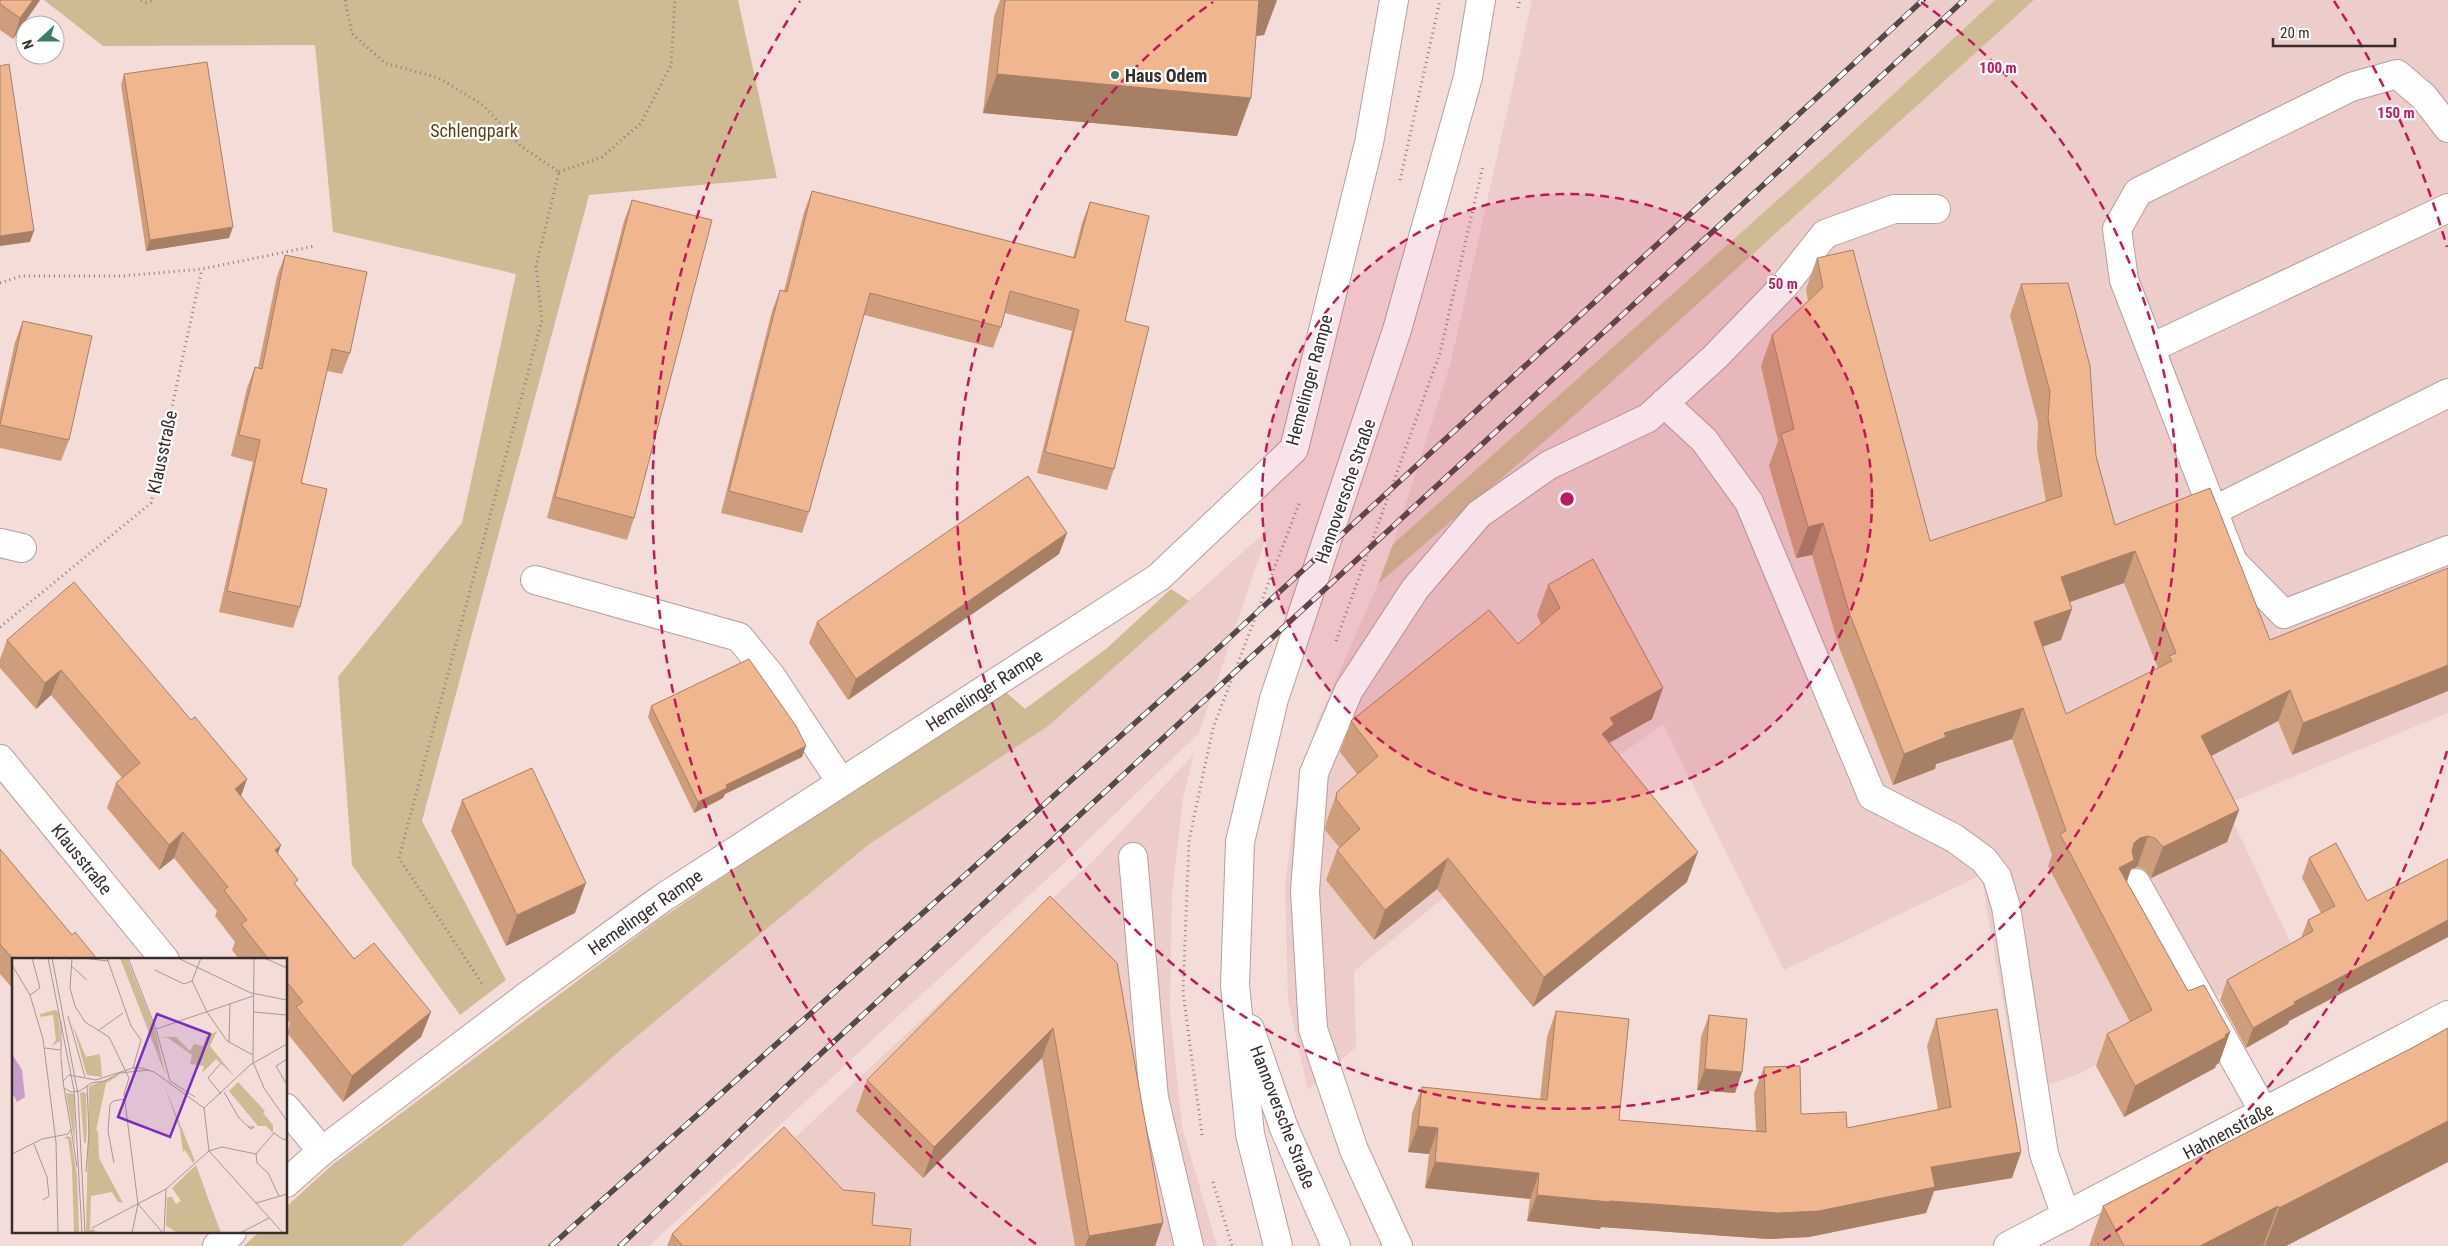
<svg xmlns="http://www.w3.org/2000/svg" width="2448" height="1246" font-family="'Roboto Condensed',sans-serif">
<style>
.built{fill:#eccdc9}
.green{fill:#ceba93}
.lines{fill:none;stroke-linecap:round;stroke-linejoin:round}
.minor-casing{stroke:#b69f9c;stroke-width:30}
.major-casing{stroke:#b69f9c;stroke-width:30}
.path{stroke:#8d7d7b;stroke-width:3;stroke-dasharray:1 4;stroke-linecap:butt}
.minor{stroke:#fff;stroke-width:28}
.major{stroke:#fff;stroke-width:28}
.rail-casing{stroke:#554948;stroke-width:5.5}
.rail{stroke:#fff;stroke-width:4;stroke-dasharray:11;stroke-linecap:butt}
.wall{fill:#ce9d7c;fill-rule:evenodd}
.shaded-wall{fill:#a77f65}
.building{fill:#efb690;stroke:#a77f65;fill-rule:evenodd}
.ring{fill:none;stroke:#c2185b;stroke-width:2.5;stroke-dasharray:9 6}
.poi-dot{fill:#3c7c6a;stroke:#fff;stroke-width:2}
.labels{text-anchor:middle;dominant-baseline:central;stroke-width:4.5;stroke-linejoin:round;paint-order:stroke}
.poi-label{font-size:18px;font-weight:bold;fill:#362d2c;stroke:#fff;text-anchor:start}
.park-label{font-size:18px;fill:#594417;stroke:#fff}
.street-label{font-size:18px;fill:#362d2c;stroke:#fff}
.inset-road{fill:none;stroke:#a89694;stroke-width:1}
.view{fill:#7b2cbf;fill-opacity:0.15;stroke:#7b2cbf;stroke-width:2.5}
.inset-edge{fill:none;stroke:#362d2c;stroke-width:2.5}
.centre{fill:#c2185b;stroke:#fff;stroke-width:2.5}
.ring-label{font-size:15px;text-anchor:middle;font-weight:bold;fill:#c2185b;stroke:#fff;stroke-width:4.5;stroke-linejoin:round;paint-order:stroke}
</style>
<rect width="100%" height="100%" fill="#f4dcd9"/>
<path class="built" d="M 1532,0 L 1995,0 L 1821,161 L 1393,544 L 1451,362 Z
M 2034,0 L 2448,0 L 2448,713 L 2225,805 L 2295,952 L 2081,1073 L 2019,1095 L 1981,875 L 1784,970 L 1663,724 L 1610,762 L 1354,971 L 1356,1047 L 1308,1090 L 1288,1000 L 1285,887 L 1294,814 L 1316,725 L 1378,584 L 1567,422 Z
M 1269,529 L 1199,733 L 1063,864 L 649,1246 L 402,1246 L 624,1047 L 868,845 L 1048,726 Z
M 1194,754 L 1183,798 L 1172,893 L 1170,1010 L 1182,1127 L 1217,1246 L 678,1246 L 1096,858 Z"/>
<path class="green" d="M 44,0 L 738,0 L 777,178 L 589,195 L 422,821 L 506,980 L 460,1015 L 352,865 L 338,677 L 462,523 L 516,274 L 333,232 L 315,45 L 103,46 Z
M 1995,0 L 2034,0 L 1567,422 L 1378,584 L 1393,544 L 1821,161 Z
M 1171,589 L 1189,601 L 1048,726 L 868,845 L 624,1047 L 402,1246 L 244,1246 L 259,1232 L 286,1232 L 286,1207 L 332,1165 L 656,922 L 920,744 L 1007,693 L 1025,709 L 1106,649 Z"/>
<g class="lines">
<g class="minor-casing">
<path id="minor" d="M 2448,128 L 2424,97 L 2397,74 L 2351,87 L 2138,192 L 2117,229 L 2124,280 L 2233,562 L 2284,614 L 2448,550
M 2151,348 L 2448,208
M 1664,403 L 1704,440 L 1749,502 L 1872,796 L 1954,838 L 1984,860 L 1997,877 L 2006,907 L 2044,1154 L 2066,1216
M 2213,511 L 2448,393
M 0,543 L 22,548
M 535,580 L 739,637 L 771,676 L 841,782
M 0,759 L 165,960
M 1133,857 L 1154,1098 L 1189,1246
M 2136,883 L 2264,1112
M 286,1108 L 322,1151
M 286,1183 L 322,1151 L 527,996 L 664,897 L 1159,577 L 1294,449 L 1369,143 L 1394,0
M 217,1246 L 232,1232
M 1398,1246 L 1354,1150 L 1313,1029 L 1305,891 L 1314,773 L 1349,690 L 1415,589 L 1479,514 L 1549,465 L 1648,418 L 1715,357 L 1783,287 L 1825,234 L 1894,209 L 1936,209
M 2008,1246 L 2448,1015"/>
</g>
<g class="major-casing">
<path id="major" d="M 1250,1029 L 1284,1128 L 1336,1246
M 1278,1246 L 1250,1134 L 1235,985 L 1240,842 L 1274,699 L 1397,330 L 1468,77 L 1481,0"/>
</g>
<path class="path" d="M 141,0 L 146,2 L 154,0
M 345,0 L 352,34 L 385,63 L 439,78 L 483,105 L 521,146 L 559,172 L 536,266 L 542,320 L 399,858 L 483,985
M 1518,8 L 1520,0
M 559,172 L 602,157 L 641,123 L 671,65 L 675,0
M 1400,180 L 1440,0
M 0,283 L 21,276 L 122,276 L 202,269 L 315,246
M 0,627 L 151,503 L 202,269
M 1336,641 L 1440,353 L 1483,165
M 1202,1135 L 1183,992 L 1189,840 L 1213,728 L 1300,501
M 1213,1182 L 1232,1246"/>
<use href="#minor" class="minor"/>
<use href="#major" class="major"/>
<g class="rail-casing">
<path id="rail" d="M 551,1246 L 1202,663 L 1923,0
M 620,1246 L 814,1060 L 1964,0"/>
</g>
<use href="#rail" class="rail"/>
</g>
<path class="wall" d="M 0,0 L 40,0 L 13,39 L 0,30 Z
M 1000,0 L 1277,0 L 1264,35 L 1256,36 L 1237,136 L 983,113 L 994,16 Z
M 124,74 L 229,238 L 146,251 L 121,85 Z
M 812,191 L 1073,258 L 1082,223 L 1090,202 L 1125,321 L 1114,469 L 1107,490 L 1037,473 L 1072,331 L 1005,313 L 1001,327 L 993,348 L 864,315 L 809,512 L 802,533 L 721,513 L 772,311 L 780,290 L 784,291 L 804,212 Z
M 632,200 L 634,518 L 627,540 L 547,518 L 624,221 Z
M 285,255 L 350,353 L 342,374 L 327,371 L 301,483 L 300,607 L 293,628 L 219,612 L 253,462 L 231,456 L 247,388 L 255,367 L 258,368 L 277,276 Z
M 1817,258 L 1930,541 L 2046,502 L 2037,449 L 2038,423 L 2010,315 L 2021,284 L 2096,456 L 2115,525 L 2270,640 L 2448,568 L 2292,755 L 2278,721 L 2211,756 L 2239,810 L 2227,842 L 2151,878 L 2144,869 L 2137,867 L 2131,869 L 2127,882 L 2188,991 L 2230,1032 L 2219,1063 L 2216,1065 L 2215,1068 L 2124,1117 L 2096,1066 L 2107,1034 L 2130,1022 L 2048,866 L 2052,855 L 2012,739 L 1936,764 L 1935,769 L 1893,785 L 1839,647 L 1812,555 L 1796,558 L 1769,466 L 1778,441 L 1761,366 L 1772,335 L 1808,301 L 1806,289 ZM 2124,583 L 2158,668 L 2066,714 L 2043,647 L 2061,640 L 2070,602 Z
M 23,321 L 69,440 L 61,461 L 0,448 L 0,411 L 15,342 Z
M 1067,533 L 1059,554 L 848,700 L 809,643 L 817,622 Z
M 1548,585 L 1652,719 L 1609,743 L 1687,882 L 1533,1007 L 1437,889 L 1374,940 L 1326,880 L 1337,850 L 1339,847 L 1325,830 L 1326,823 L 1337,792 L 1357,774 L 1340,752 L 1351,721 L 1518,644 L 1541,624 L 1537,615 Z
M 7,640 L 191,720 L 247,779 L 241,796 L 278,854 L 296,885 L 354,959 L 431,1012 L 421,1037 L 343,1102 L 287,1033 L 290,1023 L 286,1019 L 286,960 L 240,960 L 232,950 L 235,942 L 215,916 L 217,911 L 174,858 L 159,870 L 107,808 L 116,783 L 122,778 L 51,695 L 36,709 L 0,668 L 0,659 Z
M 651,706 L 802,757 L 725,794 L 723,798 L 694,813 L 648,717 Z
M 462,800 L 575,913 L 506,946 L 451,831 Z
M 0,849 L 72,935 L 14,960 L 14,990 L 0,974 Z
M 2309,858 L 2367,901 L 2448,859 L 2448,937 L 2289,1021 L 2288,1024 L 2246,1048 L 2220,1000 L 2227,980 L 2301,938 L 2308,920 L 2321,913 L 2302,878 Z
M 1050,896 L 1163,1223 L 1155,1246 L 1075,1246 L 1042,1058 L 923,1178 L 856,1111 L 867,1080 Z
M 1556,1011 L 1619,1120 L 1756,1131 L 1754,1093 L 1764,1067 L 1801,1114 L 1847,1128 L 1938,1110 L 1927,1046 L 1936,1019 L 2021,1152 L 2012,1178 L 1934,1191 L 1926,1213 L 1809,1237 L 1768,1239 L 1601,1227 L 1600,1229 L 1527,1221 L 1530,1199 L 1425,1188 L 1429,1154 L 1408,1152 L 1412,1113 L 1422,1087 L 1540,1099 L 1547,1037 Z
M 1709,1015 L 1742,1072 L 1735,1093 L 1697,1090 L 1701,1037 Z
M 2448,1028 L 2448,1162 L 2286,1246 L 2089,1246 L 2103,1206 L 2412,1048 Z
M 872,1225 L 910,1246 L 667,1246 L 672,1234 Z"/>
<path class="shaded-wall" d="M 33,0 L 40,0 L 13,39 L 20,18 Z
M 1258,0 L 1277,0 L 1264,35 L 1245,37 Z
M 997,74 L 1251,98 L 1237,136 L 983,113 Z
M 233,227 L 229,238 L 146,251 L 150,240 Z
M 34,231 L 30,242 L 0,246 L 0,236 Z
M 1823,523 L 1812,555 L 1796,558 L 1808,527 Z
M 1067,533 L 1059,554 L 848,700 L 856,679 Z
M 2135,551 L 2124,583 L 2050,609 L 2061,577 Z
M 2072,609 L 2061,640 L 2023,653 L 2034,622 Z
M 2448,665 L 2448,691 L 2292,755 L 2303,723 Z
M 61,670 L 51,695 L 36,709 L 45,683 Z
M 1663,688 L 1652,719 L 1607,744 L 1602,734 L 1610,718 Z
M 2290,690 L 2278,721 L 2190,767 L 2201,736 Z
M 2023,708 L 2012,739 L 1936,764 L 1935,769 L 1893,785 L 1904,754 L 1944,733 Z
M 806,746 L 802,757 L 725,794 L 723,798 L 694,813 L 698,802 L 726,785 Z
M 247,779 L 238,804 L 235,789 Z
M 2239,810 L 2227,842 L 2151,878 L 2163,847 Z
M 183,832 L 174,858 L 159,870 L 169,845 Z
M 2148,836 L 2137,867 L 2131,869 L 2123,892 L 2119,868 L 2134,843 L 2140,838 Z
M 281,845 L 272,871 L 275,850 Z
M 1698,852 L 1687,882 L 1533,1007 L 1544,977 Z
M 1448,858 L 1437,889 L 1374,940 L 1385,910 Z
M 586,883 L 575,913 L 506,946 L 517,915 Z
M 2448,920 L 2448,937 L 2289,1021 L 2288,1024 L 2246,1048 L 2253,1028 L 2294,1002 Z
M 431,1012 L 421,1037 L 343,1102 L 352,1076 Z
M 1053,1028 L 1042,1058 L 923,1178 L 934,1147 Z
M 2230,1032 L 2219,1063 L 2216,1065 L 2215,1068 L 2124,1117 L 2135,1086 Z
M 1705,1069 L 1742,1072 L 1735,1093 L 1697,1090 Z
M 2448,1121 L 2448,1162 L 2286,1246 L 2265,1246 L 2279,1208 Z
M 1418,1126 L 1438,1128 L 1429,1154 L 1408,1152 Z
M 2021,1152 L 2012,1178 L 1934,1191 L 1926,1213 L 1809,1237 L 1768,1239 L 1601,1227 L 1600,1229 L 1527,1221 L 1537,1195 L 1610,1201 L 1931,1167 Z
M 1435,1162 L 1539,1173 L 1530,1199 L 1425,1188 Z
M 2278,1206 L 2263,1246 L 2200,1246 Z
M 1163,1223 L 1155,1246 L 1085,1246 L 1089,1236 Z"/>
<path class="building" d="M 0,0 L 33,0 L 20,18 L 0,4 Z
M 1005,0 L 1259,0 L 1251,98 L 997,74 Z
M 207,62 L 233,227 L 150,240 L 124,74 Z
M 9,64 L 34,231 L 0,236 L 0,66 Z
M 812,191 L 1075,258 L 1090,202 L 1149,216 L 1125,321 L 1149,327 L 1114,469 L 1045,452 L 1079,310 L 1010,291 L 1001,327 L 870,293 L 809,512 L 729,491 L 780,290 L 787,292 Z
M 632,200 L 712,220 L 634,518 L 555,497 Z
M 1853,250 L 1930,541 L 2062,496 L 2048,418 L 2050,392 L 2021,284 L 2068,283 L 2090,366 L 2096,456 L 2115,525 L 2210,488 L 2270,640 L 2448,568 L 2448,665 L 2303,723 L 2290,690 L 2201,736 L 2239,810 L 2163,847 L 2155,838 L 2148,836 L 2140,838 L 2134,843 L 2132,851 L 2134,860 L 2119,868 L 2188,991 L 2204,985 L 2230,1032 L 2225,1035 L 2226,1037 L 2135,1086 L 2107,1034 L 2152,1010 L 2060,834 L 2066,831 L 2023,708 L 1944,733 L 1946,737 L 1904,754 L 1850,615 L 1823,523 L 1808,527 L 1781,434 L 1794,429 L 1772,335 L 1823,287 L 1817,258 ZM 2135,551 L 2176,653 L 2169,656 L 2172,661 L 2066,714 L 2034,622 L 2072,609 L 2061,577 Z
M 285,255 L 367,272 L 350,353 L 332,349 L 301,483 L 327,489 L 300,607 L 227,591 L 260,440 L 239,435 L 255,367 L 262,369 Z
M 23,321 L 92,336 L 69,440 L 0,425 Z
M 1028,476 L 1067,533 L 856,679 L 817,622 Z
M 1593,559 L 1663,688 L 1610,718 L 1614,724 L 1602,734 L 1698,852 L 1544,977 L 1448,858 L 1385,910 L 1337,850 L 1360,829 L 1336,799 L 1337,792 L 1378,756 L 1351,721 L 1489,610 L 1518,644 L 1560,608 L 1548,585 Z
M 74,582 L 191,720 L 195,717 L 247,779 L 235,789 L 281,845 L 275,850 L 298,880 L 294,883 L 354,959 L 374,943 L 431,1012 L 352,1076 L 296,1007 L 303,1002 L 286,981 L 286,960 L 269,960 L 241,924 L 247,920 L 224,890 L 228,887 L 183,832 L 169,845 L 116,783 L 140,763 L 61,670 L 45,683 L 7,640 Z
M 749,659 L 796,726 L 806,746 L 726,785 L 727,788 L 698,802 L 651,706 Z
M 532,768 L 586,883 L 517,915 L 462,800 Z
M 2336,843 L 2367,901 L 2448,859 L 2448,920 L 2294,1002 L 2295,1004 L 2253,1028 L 2227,980 L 2313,931 L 2308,920 L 2335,906 L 2309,858 Z
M 0,849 L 72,935 L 75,932 L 98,960 L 14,960 L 0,944 Z
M 1050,896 L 1117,963 L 1163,1223 L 1089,1236 L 1053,1028 L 934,1147 L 867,1080 Z
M 1997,1009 L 2021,1152 L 1931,1167 L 1935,1187 L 1819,1211 L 1777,1213 L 1610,1201 L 1610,1202 L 1537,1195 L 1539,1173 L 1435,1162 L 1438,1128 L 1418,1126 L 1422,1087 L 1547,1100 L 1556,1011 L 1629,1019 L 1619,1120 L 1766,1132 L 1764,1067 L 1800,1066 L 1801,1114 L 1846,1112 L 1847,1128 L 1951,1107 L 1936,1019 Z
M 1709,1015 L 1747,1019 L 1742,1072 L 1705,1069 Z
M 2448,1028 L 2448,1121 L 2279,1208 L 2278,1206 L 2200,1246 L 2124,1246 L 2103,1206 L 2412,1048 Z
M 784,1127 L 843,1190 L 875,1193 L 872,1225 L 911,1229 L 910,1246 L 683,1246 L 672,1234 Z"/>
<circle cx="1567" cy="499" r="305" fill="#c2185b" fill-opacity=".12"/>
<g class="ring">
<circle cx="1567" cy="499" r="305"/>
<path d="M1921 2A610 610 0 1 1 1213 2"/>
<path d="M2447 751A915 915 0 0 1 2098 1244M1036 1244A915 915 0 0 1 800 1M2334 1A915 915 0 0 1 2447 247"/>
</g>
<circle class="poi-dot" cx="1115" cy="75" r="5"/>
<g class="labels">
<g class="poi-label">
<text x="1125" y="75">Haus Odem</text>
</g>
<g class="park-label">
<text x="474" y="130">Schlengpark</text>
</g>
<g class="street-label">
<text transform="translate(1309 380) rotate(-75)">Hemelinger Rampe</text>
<text transform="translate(162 452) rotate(-78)">Klausstraße</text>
<text transform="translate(1345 491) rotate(-71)">Hannoversche Straße</text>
<text transform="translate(984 690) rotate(-33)">Hemelinger Rampe</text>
<text transform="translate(82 859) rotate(51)">Klausstraße</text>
<text transform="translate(645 912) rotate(-35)">Hemelinger Rampe</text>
<text transform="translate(1283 1117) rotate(69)">Hannoversche Straße</text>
<text transform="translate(2228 1131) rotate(-28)">Hahnenstraße</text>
</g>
</g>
<g transform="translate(12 958)">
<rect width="275" height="275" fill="#f4dcd9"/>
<path d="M 108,0 L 115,0 L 143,71 L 153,116 ZM 43,52 L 47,54 L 48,83 L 40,88 L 44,82 L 41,57 L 29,59 L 28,56 ZM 60,65 L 74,99 L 88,96 L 90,119 L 75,117 ZM 205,73 L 198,88 L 223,119 L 204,101 L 190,115 L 192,108 L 178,106 L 180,97 L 156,80 L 147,79 L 164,79 L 178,93 L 182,86 L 191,88 L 194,79 ZM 109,116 L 94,125 L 84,173 L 86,173 L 87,200 L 111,245 L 106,244 L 100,234 L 79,238 L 78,272 L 82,271 L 84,275 L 74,275 L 77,128 ZM 151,124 L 183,203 L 181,205 L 173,192 L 171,194 L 168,172 ZM 226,124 L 253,153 L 251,155 L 261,167 L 261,175 L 254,168 L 246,168 L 217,133 ZM 71,134 L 74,135 L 75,173 L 74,185 L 72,185 L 68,135 ZM 54,135 L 62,136 L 63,187 ZM 56,178 L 59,180 L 65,218 L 67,275 L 62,275 L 60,209 L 56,181 L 52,180 ZM 184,207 L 196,240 L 209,275 L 166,275 L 154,268 L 155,239 L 160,239 L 164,246 L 169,243 L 160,230 Z" fill="#ceba93"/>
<path d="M 0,96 L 10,112 L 13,139 L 5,144 L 0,134 Z" fill="#ca9cca"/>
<path class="inset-road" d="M 36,0 L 62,132 L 70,275M 40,0 L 66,136 L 73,275M 60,0 L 58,30 L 63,48 L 73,64 L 97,79 L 117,120 L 112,136 L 126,246 L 120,275M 71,0 L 96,3M 95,0 L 119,68 L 129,82 L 121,110M 116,0 L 144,71 L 158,123 L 183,139M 166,0 L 239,35 L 275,42M 189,0 L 180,23 L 195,54 L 215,83 L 241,97M 242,0 L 241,104 L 252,130 L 275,163M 252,0 L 275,10M 0,7 L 18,37 L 31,81 L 44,184 L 46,275M 59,8 L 75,22M 143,12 L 172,26 L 180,23M 18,37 L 28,30 L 20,0M 242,54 L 275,57M 56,58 L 73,119M 49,63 L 49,99M 144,71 L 241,38M 87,72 L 111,55M 217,84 L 218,46M 33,90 L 48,92M 49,100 L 51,123M 275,101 L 264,108 L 275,127M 209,105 L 196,120 L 209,136M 136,112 L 108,115 L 93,123 L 79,125 L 68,133 L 59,134 L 52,130 L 51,123 L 57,117 L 84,122 L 121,110 L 130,110 L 142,114 L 192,150 L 197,193 L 271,275M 212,134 L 227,160 L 239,171 L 242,169 L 236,169M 192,150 L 238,107 L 275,86M 59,171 L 65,209M 22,186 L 35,219 L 37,238 L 31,242M 0,196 L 30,181 L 56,176 L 59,171 L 52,130M 244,196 L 245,205 L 256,215 L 267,238M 244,196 L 262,175 L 272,182 L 275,179M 102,205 L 96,173 L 98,147 L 101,143 L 113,141M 74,214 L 77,175 L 75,128M 244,245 L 275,236M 126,246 L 151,275M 80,270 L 154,231 L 197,193 L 210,189 L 244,196M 152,275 L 154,231M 228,275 L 257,260"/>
<path class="view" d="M 145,56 L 198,76 L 158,179 L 106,159 Z"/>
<rect width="275" height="275" class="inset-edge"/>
</g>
<circle cx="1567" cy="499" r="8" class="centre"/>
<g class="ring-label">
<text x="1998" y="73">100 m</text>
<text x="2396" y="118">150 m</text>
<text x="1783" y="289">50 m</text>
</g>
<g transform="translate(40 40) rotate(249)"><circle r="24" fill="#ffffff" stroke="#afabab"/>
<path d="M0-4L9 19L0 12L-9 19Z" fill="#3c7c6a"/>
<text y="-8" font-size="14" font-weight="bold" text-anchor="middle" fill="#362d2c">N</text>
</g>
<path d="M2273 38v8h122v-8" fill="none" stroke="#362d2c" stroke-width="2.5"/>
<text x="2280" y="38" font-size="15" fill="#362d2c" stroke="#ffffff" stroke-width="4" paint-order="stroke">20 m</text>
</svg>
